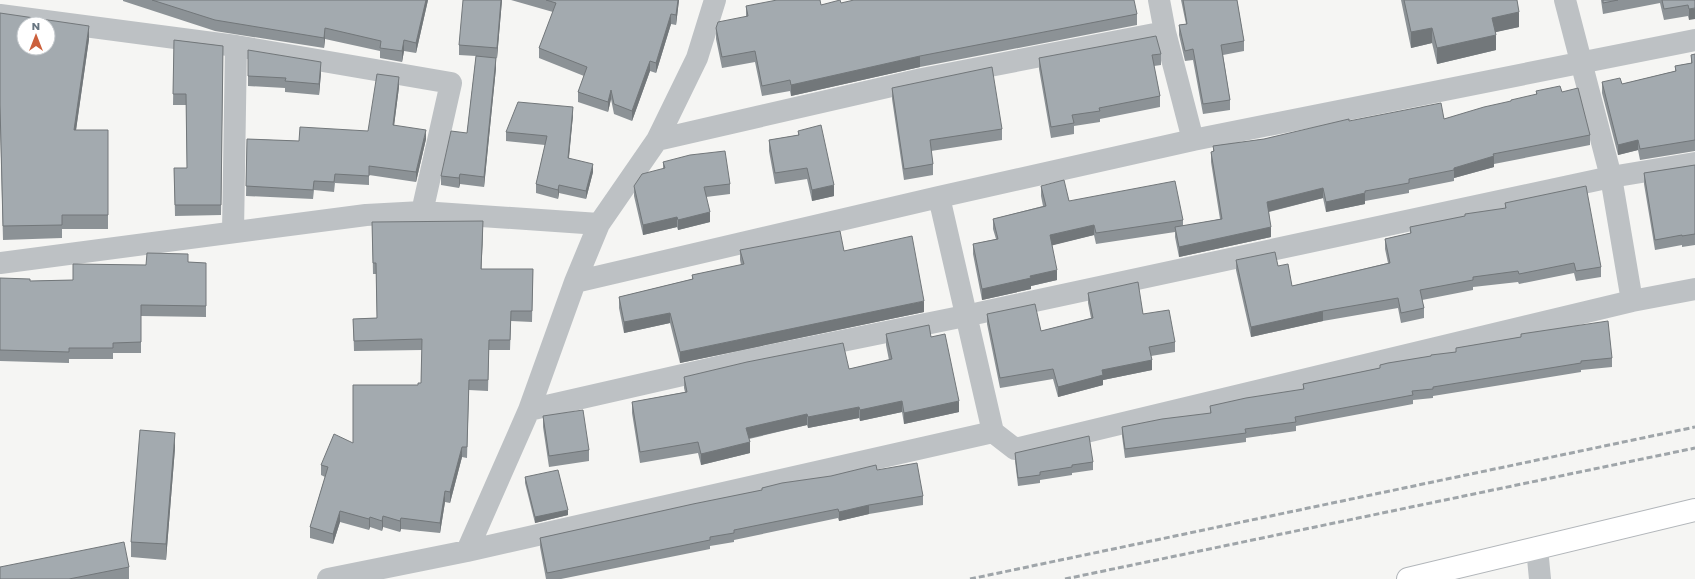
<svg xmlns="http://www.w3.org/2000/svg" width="1695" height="579" font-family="Poppins,sans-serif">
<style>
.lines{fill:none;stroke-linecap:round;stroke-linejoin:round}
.secondary-casing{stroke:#b2b6ba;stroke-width:24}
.street{stroke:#bdc1c4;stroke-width:22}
.secondary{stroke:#fff;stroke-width:22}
.rail{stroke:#9fa5a9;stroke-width:3;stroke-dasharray:6 3;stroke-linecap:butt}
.wall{fill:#8c9296}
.shaded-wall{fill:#72777a}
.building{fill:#a3aaaf;stroke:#72777a;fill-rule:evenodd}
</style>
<rect width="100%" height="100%" fill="#f5f5f3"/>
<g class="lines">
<g class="secondary-casing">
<path id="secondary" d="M 1408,579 L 1695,510"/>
</g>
<path class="street" d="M 1159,0 L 1165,32 L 1193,140
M 1565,0 L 1611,177 L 1632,301
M 0,15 L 236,46 L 451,83 L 422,212
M 657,140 L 922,79 L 1165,32
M 939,197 L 993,432
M 233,232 L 236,46
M 0,263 L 366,215 L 422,212 L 599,224
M 575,282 L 939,197 L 1193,140 L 1695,40
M 529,410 L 744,361 L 965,316 L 1611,177 L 1695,163
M 1537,548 L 1540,579
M 467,551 L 529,410 L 575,282 L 599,224 L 657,140 L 697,58 L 715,0
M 328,579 L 467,551 L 993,432 L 1015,449 L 1632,301 L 1695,289"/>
<use href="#secondary" class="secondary"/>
<path class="rail" d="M 970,579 L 1695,427
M 1065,579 L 1695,448"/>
</g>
<path class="wall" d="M 123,0 L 428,0 L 416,53 L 404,51 L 402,62 L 380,58 L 380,51 L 325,39 L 324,48 L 215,31 L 123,1 Z
M 502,0 L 497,58 L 496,58 L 496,68 L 484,187 L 460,184 L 459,188 L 441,185 L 441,176 L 467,133 L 476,56 L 459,55 L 459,45 Z
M 511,0 L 679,0 L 676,25 L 671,24 L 656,73 L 650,71 L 632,121 L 614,114 L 611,99 L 608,112 L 578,102 L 578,92 L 584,76 L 539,58 L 539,48 L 553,12 Z
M 1181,0 L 1237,0 L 1244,41 L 1244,51 L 1223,55 L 1230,100 L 1230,110 L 1203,114 L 1193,60 L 1185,61 L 1179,35 L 1179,25 L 1186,24 Z
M 1401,0 L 1517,0 L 1519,27 L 1495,32 L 1496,50 L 1437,64 L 1432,43 L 1411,48 Z
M 1601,0 L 1695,0 L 1689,20 L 1688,16 L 1664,20 L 1660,3 L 1603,14 Z
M 841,3 L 1137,14 L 1137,25 L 920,67 L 791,96 L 790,91 L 762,96 L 755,62 L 722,68 L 716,39 L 716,28 L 746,17 L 746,6 L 821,5 Z
M 0,13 L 89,39 L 76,130 L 108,130 L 108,229 L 62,229 L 62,238 L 3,240 L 0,118 Z
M 174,40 L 223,46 L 221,215 L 175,216 L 174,168 L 187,168 L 186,105 L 173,105 Z
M 248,50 L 321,73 L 319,95 L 285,92 L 285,88 L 248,86 Z
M 1161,54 L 1161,65 L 1154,66 L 1160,96 L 1160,107 L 1100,119 L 1100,122 L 1074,126 L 1074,134 L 1051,138 L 1039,69 L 1039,58 Z
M 1695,54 L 1695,151 L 1640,160 L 1638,150 L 1618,155 L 1602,93 L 1602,82 L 1622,84 L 1675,71 L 1675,66 L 1691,63 L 1691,55 Z
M 399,87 L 394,125 L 426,139 L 416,182 L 369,175 L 369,185 L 335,183 L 334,192 L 314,190 L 313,199 L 246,196 L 247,139 L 299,141 L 368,131 Z
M 892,88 L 1002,129 L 1002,140 L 931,151 L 933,164 L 933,175 L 904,180 L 892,99 Z
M 1536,91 L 1562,92 L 1590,135 L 1590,145 L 1494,164 L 1494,167 L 1454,178 L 1454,181 L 1409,190 L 1409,193 L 1365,201 L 1365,204 L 1326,212 L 1323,198 L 1269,212 L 1271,237 L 1179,257 L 1175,237 L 1175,232 L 1096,244 L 1094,235 L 1052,245 L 1057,280 L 1031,286 L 1031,289 L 982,300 L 973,254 L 973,244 L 996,239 L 993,229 L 993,219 L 1043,206 L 1041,196 L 1041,186 L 1069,201 L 1183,220 L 1183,226 L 1220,219 L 1211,162 L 1211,152 L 1213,152 L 1213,146 L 1264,139 L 1349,121 L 1444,119 L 1536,95 Z
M 573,115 L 569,158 L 593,172 L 586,199 L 559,193 L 558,199 L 536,193 L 536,184 L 545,145 L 506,141 L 506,132 Z
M 798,131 L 834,196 L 812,201 L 807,179 L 775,184 L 769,151 L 769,140 L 798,135 Z
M 663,162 L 730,184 L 730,194 L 706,197 L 710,222 L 678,230 L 677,227 L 643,235 L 634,196 L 634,186 L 663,169 Z
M 1695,165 L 1695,245 L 1682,247 L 1682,245 L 1655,250 L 1644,184 L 1644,173 Z
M 1505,203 L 1601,267 L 1601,277 L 1576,281 L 1574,273 L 1519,284 L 1518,282 L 1473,287 L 1473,290 L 1422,300 L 1424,308 L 1424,318 L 1401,323 L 1398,308 L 1323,321 L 1251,337 L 1236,270 L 1236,260 L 1292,286 L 1388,263 L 1385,249 L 1385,239 L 1410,233 L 1410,227 L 1505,209 Z
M 372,222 L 483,232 L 481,269 L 533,269 L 532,322 L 511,321 L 510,350 L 489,350 L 488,391 L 469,390 L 467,458 L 462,457 L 450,503 L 445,502 L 440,533 L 401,529 L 400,532 L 383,527 L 382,531 L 370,527 L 369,530 L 340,522 L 333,544 L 310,538 L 310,527 L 325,477 L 321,475 L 321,465 L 353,443 L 418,385 L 421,383 L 422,350 L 354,351 L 353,319 L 377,318 L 376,274 L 373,274 Z
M 740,250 L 844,251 L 924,312 L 680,363 L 670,323 L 624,333 L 619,308 L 619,297 L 692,279 L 692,275 L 741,265 L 740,260 Z
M 188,262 L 206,263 L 206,317 L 141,316 L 141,353 L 113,353 L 113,359 L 69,359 L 69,363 L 0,361 L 0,278 L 30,281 L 73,280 L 146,265 Z
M 1088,293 L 1143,314 L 1175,342 L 1175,352 L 1151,356 L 1152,370 L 1103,380 L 1103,385 L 1058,397 L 1053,379 L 1000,388 L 987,324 L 987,314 L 1041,331 L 1091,318 L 1088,303 Z
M 886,334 L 931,337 L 959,412 L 904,424 L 902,412 L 860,421 L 859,418 L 808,428 L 807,425 L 749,439 L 750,453 L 701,465 L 698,453 L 640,463 L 632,413 L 632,402 L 685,392 L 684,388 L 684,377 L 849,369 L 889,360 L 886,345 Z
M 1521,334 L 1612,358 L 1612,367 L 1581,370 L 1581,372 L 1433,396 L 1433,398 L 1413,400 L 1413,404 L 1296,426 L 1296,431 L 1246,438 L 1246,442 L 1125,458 L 1122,436 L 1122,427 L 1210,414 L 1210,406 L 1303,390 L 1303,384 L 1380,368 L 1380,365 L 1456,352 L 1456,348 L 1521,337 Z
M 543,416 L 589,450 L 589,461 L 549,467 L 543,427 Z
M 175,448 L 166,560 L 131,557 L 131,542 Z
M 1015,453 L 1093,462 L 1093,470 L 1072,473 L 1072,475 L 1040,480 L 1040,483 L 1018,486 L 1015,461 Z
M 877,470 L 923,496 L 923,505 L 869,514 L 839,521 L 838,518 L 734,540 L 734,542 L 710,546 L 710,549 L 561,579 L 546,579 L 540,547 L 540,538 L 762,490 L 762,488 Z
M 525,477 L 568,515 L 535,523 L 525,483 Z
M 129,567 L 129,579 L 0,579 Z"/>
<path class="shaded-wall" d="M 426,0 L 428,0 L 416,53 L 416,43 Z
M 501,0 L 502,0 L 497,58 L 497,48 Z
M 678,0 L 679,0 L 676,25 L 676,15 Z
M 1695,8 L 1695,19 L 1689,20 L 1689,9 Z
M 1519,12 L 1519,27 L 1492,33 L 1492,18 Z
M 671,14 L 671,24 L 656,73 L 656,63 Z
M 89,26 L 89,39 L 74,144 L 74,130 Z
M 325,28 L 325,39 L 324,48 L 324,38 Z
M 1432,28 L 1432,43 L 1411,48 L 1411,32 Z
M 1496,35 L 1496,50 L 1437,64 L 1437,48 Z
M 404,40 L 404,51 L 402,62 L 402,51 Z
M 920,56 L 920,67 L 791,96 L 791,85 Z
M 496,58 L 496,68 L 484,187 L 484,177 Z
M 650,61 L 650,71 L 632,121 L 632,111 Z
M 321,62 L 321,73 L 319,95 L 319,84 Z
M 399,77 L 399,87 L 393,134 L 393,125 Z
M 611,90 L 611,99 L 608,112 L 608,102 Z
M 573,107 L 573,115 L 568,166 L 568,158 Z
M 426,130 L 426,139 L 416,182 L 416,172 Z
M 1638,140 L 1638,150 L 1618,155 L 1618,145 Z
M 1494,156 L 1494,167 L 1454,178 L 1454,168 Z
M 593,164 L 593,172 L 586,199 L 586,191 Z
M 460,174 L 460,184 L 459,188 L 459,178 Z
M 559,185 L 559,193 L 558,199 L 558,190 Z
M 834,185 L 834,196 L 812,201 L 812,190 Z
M 1323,188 L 1323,198 L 1267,212 L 1267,202 Z
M 1365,193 L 1365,204 L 1326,212 L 1326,202 Z
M 710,212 L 710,222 L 678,230 L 678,220 Z
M 677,217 L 677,227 L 643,235 L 643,225 Z
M 483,221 L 483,232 L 481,280 L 481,269 Z
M 1094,225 L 1094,235 L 1050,246 L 1050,235 Z
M 1271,227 L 1271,237 L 1179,257 L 1179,247 Z
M 1057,270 L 1057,280 L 1031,286 L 1031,289 L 982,300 L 982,289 L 1030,276 Z
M 924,301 L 924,312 L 680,363 L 680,352 Z
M 1323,311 L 1323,321 L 1251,337 L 1251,327 Z
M 670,313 L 670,323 L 624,333 L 624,322 Z
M 1152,360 L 1152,370 L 1103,380 L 1103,385 L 1058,397 L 1058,387 L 1102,370 Z
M 902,401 L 902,412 L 860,421 L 860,410 Z
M 959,401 L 959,412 L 904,424 L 904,413 Z
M 859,407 L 859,418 L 808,428 L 808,417 Z
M 807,414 L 807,425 L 746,439 L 746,428 Z
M 175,433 L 175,448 L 166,560 L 166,544 Z
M 750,442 L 750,453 L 701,465 L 701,454 Z
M 462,447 L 462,457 L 450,503 L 450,492 Z
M 445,491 L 445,502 L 440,533 L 440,523 Z
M 869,505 L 869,514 L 839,521 L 839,512 Z
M 568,510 L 568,515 L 535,523 L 535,517 Z
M 340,511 L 340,522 L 333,544 L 333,534 Z
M 383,516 L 383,527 L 382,531 L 382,521 Z
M 370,517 L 370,527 L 369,530 L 369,519 Z
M 401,518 L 401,529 L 400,532 L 400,521 Z"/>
<path class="building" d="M 152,0 L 426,0 L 416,43 L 404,40 L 402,51 L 380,48 L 381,41 L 325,28 L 324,38 L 215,20 Z
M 463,0 L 501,0 L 497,48 L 459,45 Z
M 546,0 L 678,0 L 676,15 L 671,14 L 656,63 L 650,61 L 632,111 L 614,104 L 611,90 L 608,102 L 578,92 L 587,67 L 539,48 L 556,3 Z
M 777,0 L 820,0 L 821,5 L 840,0 L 841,3 L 854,0 L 1134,0 L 1137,14 L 920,56 L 791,85 L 790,80 L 762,86 L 755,51 L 722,57 L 716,28 L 718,22 L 748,16 L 746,6 Z
M 1183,0 L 1237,0 L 1244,41 L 1221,45 L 1230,100 L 1203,104 L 1193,49 L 1185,51 L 1179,25 L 1187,24 Z
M 1404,0 L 1517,0 L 1519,12 L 1492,18 L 1496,35 L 1437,48 L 1432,28 L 1411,32 Z
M 1603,0 L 1618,0 L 1603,3 Z
M 1662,0 L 1695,0 L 1695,8 L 1689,9 L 1688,5 L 1664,9 Z
M 0,13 L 89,26 L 74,130 L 108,130 L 108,215 L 62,215 L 62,225 L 3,226 L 0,105 ZM 24,24 L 48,24 L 48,48 L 24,48 Z
M 1156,36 L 1161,54 L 1152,55 L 1160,96 L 1099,108 L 1100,111 L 1072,115 L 1074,123 L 1051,127 L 1039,58 Z
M 174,40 L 223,46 L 221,205 L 175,205 L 174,168 L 187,168 L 186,94 L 173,94 Z
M 248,50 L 321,62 L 319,84 L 285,81 L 286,78 L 248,76 Z
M 1695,54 L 1695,140 L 1640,149 L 1638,140 L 1618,145 L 1602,82 L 1620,78 L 1622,84 L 1676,71 L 1675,66 L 1692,63 L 1691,55 Z
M 476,56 L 496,58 L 484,177 L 460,174 L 459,178 L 441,176 L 451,131 L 467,133 Z
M 992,67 L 1002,129 L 930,140 L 933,164 L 904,169 L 892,88 Z
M 377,74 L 399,77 L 393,125 L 426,130 L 416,172 L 369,166 L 369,176 L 335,174 L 334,182 L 314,181 L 313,190 L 246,186 L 247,139 L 299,141 L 300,127 L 368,131 Z
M 1560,86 L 1562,92 L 1578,88 L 1590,135 L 1493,154 L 1494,156 L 1454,168 L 1454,170 L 1409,179 L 1409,183 L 1365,191 L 1365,193 L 1326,202 L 1323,188 L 1267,202 L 1271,227 L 1179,247 L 1175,227 L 1222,219 L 1211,152 L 1214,151 L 1213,146 L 1264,139 L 1349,119 L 1349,121 L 1441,103 L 1444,119 L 1484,107 L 1511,101 L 1511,100 L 1537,94 L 1536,91 Z
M 518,102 L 573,107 L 568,158 L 593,164 L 586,191 L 559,185 L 558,190 L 536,184 L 547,136 L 506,132 Z
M 821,125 L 834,185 L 812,190 L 807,168 L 775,173 L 769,140 L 799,135 L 798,131 Z
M 725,151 L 730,184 L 704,187 L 710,212 L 678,220 L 677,217 L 643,225 L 634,186 L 642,174 L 665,168 L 663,162 L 690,155 Z
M 1695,165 L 1695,234 L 1682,236 L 1682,235 L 1655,240 L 1644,173 Z
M 1064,180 L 1069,201 L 1175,181 L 1183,220 L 1096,233 L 1094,225 L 1050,235 L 1057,270 L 1030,276 L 1031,278 L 982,289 L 973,244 L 998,239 L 993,219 L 1046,206 L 1041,186 Z
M 1586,186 L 1601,267 L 1576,271 L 1574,263 L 1519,274 L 1518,271 L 1473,277 L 1473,280 L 1420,290 L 1424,308 L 1401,313 L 1398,298 L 1323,311 L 1251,327 L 1236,260 L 1275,252 L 1278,266 L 1288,264 L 1292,286 L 1390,263 L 1385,239 L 1411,233 L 1410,227 L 1465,216 L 1465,214 L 1506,208 L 1505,203 Z
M 483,221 L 481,269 L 533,269 L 532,311 L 511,311 L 510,340 L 489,340 L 488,380 L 469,380 L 467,447 L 462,447 L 450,492 L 445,491 L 440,523 L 401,518 L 400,521 L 383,516 L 382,521 L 370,517 L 369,519 L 340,511 L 333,534 L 310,527 L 328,467 L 321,465 L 334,434 L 353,443 L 353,385 L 418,385 L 418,383 L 421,383 L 422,339 L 354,341 L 353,319 L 377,318 L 376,263 L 373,263 L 372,222 Z
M 840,231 L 844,251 L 912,236 L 924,301 L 680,352 L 670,313 L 624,322 L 619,297 L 693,279 L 692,275 L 744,264 L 740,250 Z
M 147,253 L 188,254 L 188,262 L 206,263 L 206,306 L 141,305 L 141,342 L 113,343 L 113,348 L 69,348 L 69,352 L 0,350 L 0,278 L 30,279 L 30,281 L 73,280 L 73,264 L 146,265 Z
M 1138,282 L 1143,314 L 1169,310 L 1175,342 L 1149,347 L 1152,360 L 1102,370 L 1103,375 L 1058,387 L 1053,369 L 1000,378 L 987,314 L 1035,304 L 1041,331 L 1093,318 L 1088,293 Z
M 1608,321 L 1612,358 L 1581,361 L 1581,363 L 1433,387 L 1433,389 L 1412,391 L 1413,395 L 1295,417 L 1296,422 L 1245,429 L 1246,433 L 1125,449 L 1122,427 L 1162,419 L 1211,413 L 1210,406 L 1246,398 L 1304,389 L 1303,384 L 1380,368 L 1380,365 L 1388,363 L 1431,356 L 1431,355 L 1456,352 L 1456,348 L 1521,337 L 1521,334 Z
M 929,325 L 931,337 L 945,334 L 959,401 L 904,413 L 902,401 L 860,410 L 859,407 L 808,417 L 807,414 L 746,428 L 750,442 L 701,454 L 698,442 L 640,452 L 632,402 L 687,392 L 684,377 L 747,362 L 843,343 L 849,369 L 892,359 L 886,334 Z
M 583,410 L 589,450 L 549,456 L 543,416 Z
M 140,430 L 175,433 L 166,544 L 131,542 Z
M 1089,436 L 1093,462 L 1072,465 L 1072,467 L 1040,472 L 1040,475 L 1018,478 L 1015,453 Z
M 917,463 L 923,496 L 869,505 L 839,512 L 838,509 L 734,530 L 734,533 L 710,537 L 710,540 L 547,573 L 540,538 L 693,504 L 762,490 L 762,488 L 782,483 L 831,476 L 876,465 L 877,470 Z
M 558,470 L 568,510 L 535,517 L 525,477 Z
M 124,542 L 129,567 L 69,579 L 0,579 L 0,567 Z"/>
<g transform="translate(36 36)"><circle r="19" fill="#ffffff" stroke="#c3c8cc"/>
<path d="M0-3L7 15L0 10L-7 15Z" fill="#cc603c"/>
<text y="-6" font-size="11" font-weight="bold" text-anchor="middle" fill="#687580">N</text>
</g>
</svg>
